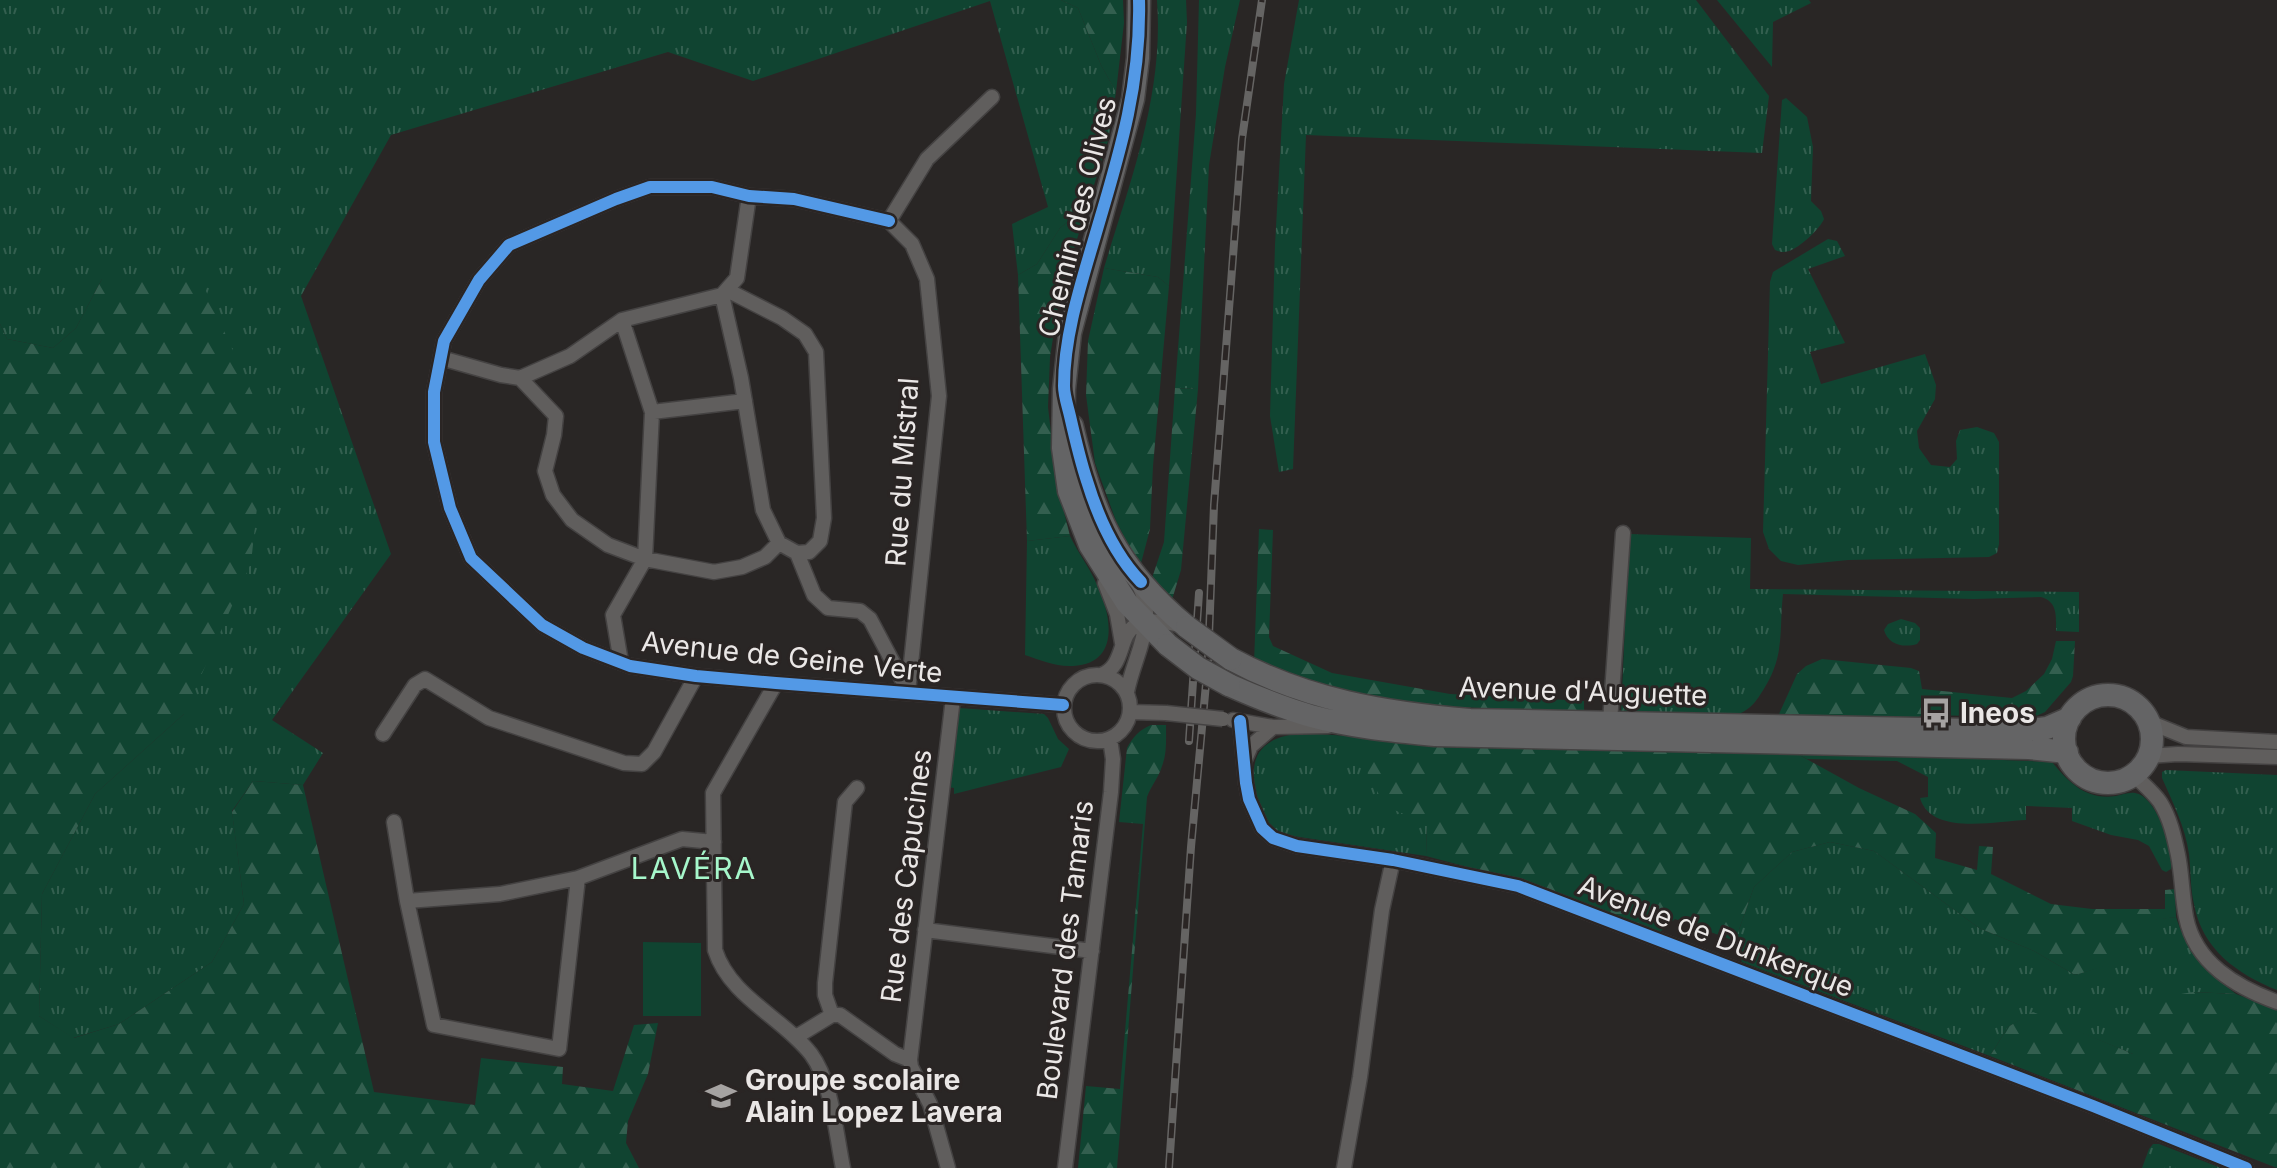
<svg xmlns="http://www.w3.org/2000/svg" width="2277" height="1168" font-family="Inter,sans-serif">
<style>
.grass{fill:url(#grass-tufts)}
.forest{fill:url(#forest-firs)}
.park{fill:#104431}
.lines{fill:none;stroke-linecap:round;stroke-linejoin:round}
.minor-casing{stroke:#444242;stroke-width:17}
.secondary-casing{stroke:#444242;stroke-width:25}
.minor{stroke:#605e5d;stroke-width:14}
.secondary{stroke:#646465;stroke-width:22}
.rail-casing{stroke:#656463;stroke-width:8}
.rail{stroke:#2a2524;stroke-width:5;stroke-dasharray:15;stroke-linecap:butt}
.minor-bridge-casing{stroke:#444242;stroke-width:17;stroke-linecap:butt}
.secondary-bridge-casing{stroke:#444242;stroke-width:25;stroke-linecap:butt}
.minor-bridge{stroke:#605e5d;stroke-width:14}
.secondary-bridge{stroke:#646465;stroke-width:22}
.cycleway-casing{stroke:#2a2524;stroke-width:17}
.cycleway{stroke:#5399e6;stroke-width:12}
.labels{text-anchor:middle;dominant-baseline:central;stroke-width:6;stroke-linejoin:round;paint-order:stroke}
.street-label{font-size:28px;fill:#eae7e6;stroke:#2a2524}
.poi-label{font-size:28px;font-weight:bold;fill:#eae7e6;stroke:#2a2524;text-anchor:start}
.neighbourhood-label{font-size:30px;letter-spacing:2px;fill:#a6f7cb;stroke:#2a2524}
</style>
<defs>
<pattern id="grass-tufts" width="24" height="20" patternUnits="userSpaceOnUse" patternTransform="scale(2)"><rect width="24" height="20" fill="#104431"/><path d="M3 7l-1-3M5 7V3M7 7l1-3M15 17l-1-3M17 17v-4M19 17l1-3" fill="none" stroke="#335f4f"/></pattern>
<pattern id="forest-firs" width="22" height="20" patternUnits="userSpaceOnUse" patternTransform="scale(2)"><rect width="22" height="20" fill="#104431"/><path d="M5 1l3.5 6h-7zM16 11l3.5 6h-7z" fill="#335f4f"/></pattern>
</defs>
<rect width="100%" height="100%" fill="#292625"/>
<path class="grass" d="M 0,0 L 1061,0 L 1078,8 L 1101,65 L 1116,92 L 1108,141 L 1087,207 L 1060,228 L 1037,264 L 1018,275 L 1012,224 L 1048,207 L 990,1 L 753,81 L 668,52 L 391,135 L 301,296 L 391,554 L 272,720 L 323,753 L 303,785 L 253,781 L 232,811 L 244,904 L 212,962 L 119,1024 L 73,1038 L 39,1016 L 42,894 L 95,794 L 184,714 L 102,279 L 76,328 L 53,348 L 7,339 L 0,324 Z
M 1157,0 L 1186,0 L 1187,22 L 1169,286 L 1158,277 L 1104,268 C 1131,179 1164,94 1157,0 Z
M 1199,0 L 1240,0 L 1225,67 L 1209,165 L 1198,389 L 1175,388 L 1196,114 Z
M 1299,0 L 1696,0 L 1769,96 L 1762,153 L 1306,135 L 1293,469 L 1279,472 L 1270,416 L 1275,245 L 1284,84 Z
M 1717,0 L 1809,0 L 1811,3 L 1773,22 L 1772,67 Z
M 1786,98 L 1807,117 L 1813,147 L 1811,201 L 1821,211 L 1824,219 C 1820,229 1799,248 1789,251 C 1782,253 1781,252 1775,250 L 1772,244 L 1782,100 Z
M 1828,239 L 1837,241 L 1845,256 L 1808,269 L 1845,343 L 1810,352 L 1821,384 L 1925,354 L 1936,385 L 1935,399 L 1917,431 L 1919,448 L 1931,465 L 1950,467 L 1957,459 L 1956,441 L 1960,430 L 1977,427 L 1994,433 L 1999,442 L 1999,544 L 1997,553 L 1989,557 L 1848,560 L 1798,565 L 1781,561 L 1769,549 L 1763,532 L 1770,282 L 1773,272 Z
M 1629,534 L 1751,538 L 1750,589 L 2079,592 L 2079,632 L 2056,631 C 2056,616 2058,602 2041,597 L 1974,599 L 1783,594 C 1779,630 1785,654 1765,687 C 1756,702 1750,711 1733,716 L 1621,715 Z
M 1070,536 C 1078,553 1090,568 1097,585 C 1112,616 1120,664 1073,666 C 1056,667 1040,660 1025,655 L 1027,541 Z
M 1901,619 L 1915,623 L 1920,628 L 1920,640 L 1917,644 C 1904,648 1888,645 1884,630 L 1888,624 Z
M 959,708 L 1044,714 L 1048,718 L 1058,739 L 1069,749 L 1061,767 L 954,794 L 954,788 L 949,787 Z
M 1302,733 L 1363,737 L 1427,824 L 1426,856 L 1293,836 C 1283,833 1272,830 1266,821 C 1254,805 1247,764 1262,749 C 1273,737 1287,735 1302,733 Z
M 1792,751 L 1950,754 L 1950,758 L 2052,762 C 2068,782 2087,801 2116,796 C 2122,795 2128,792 2135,793 C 2157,796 2173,850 2171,869 L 2166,872 L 2162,870 L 2149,846 L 2138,840 L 2111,835 L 2072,821 L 2072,808 L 2026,806 L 2026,820 C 1995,821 1931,836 1920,798 L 1928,797 L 1928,777 L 1897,761 L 1807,759 Z
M 2166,770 L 2277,775 L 2277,990 C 2237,974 2202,949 2194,904 C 2190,888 2191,871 2189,854 C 2185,826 2173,803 2162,778 L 2162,772 Z
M 1830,842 L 1874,851 L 1979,928 L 2034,951 L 2075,975 L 2116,962 L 2141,921 L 2176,917 C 2186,950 2209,973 2236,994 L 2193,992 L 2133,1054 L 2033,1013 L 2008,1027 L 1990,1056 L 1742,962 L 1735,941 L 1754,887 L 1792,852 Z
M 2153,1144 L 2159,1144 L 2221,1168 L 2142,1168 L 2149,1149 Z"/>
<path class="forest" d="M 1061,0 L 1123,0 L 1124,23 L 1116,92 L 1101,65 L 1078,8 Z
M 1087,207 L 1060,294 L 1050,357 L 1048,407 L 1057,484 L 1070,536 L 1027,541 L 1018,275 L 1037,264 L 1060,228 Z
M 1104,268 L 1158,277 L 1169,286 L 1153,466 L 1150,529 L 1140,567 L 1116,521 L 1095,463 L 1086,395 L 1088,341 Z
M 102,279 L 201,280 L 266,424 L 251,563 L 184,714 L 95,794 L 42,894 L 39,1016 L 74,1038 L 119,1024 L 212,962 L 244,904 L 232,812 L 253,781 L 303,785 L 374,1092 L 475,1105 L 481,1058 L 563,1067 L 562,1084 L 613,1091 L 634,1025 L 658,1023 L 648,1074 L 628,1121 L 626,1143 L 639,1168 L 0,1168 L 0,324 L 7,339 L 53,348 L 76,328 Z
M 1175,388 L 1198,389 L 1181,570 L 1171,603 L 1150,584 L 1164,542 Z
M 1259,529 L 1273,530 L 1269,637 L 1273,646 L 1332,673 L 1450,694 L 1584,701 L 1584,712 L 1431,706 L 1322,691 L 1254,663 Z
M 2056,641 L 2075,641 L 2073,676 L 2071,682 L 2045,712 L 2034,717 L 1922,715 L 1914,720 L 1780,717 L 1779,714 L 1797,674 L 1806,666 L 1822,659 L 1911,668 L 1919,671 L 1922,689 L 2012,698 L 2026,691 L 2044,674 L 2052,659 Z
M 1151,725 L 1166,725 C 1166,739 1167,754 1162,766 C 1159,777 1151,786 1147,797 L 1117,1168 L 1078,1168 L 1086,1086 L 1120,1089 L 1143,824 L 1119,822 L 1127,748 C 1133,737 1139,730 1151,725 Z
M 1363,737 L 1792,751 L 1859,788 L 1915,814 L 1936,833 L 1935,858 L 1977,870 L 1979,846 L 1993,847 L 1991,874 L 2051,904 L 2092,909 L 2165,909 L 2165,890 L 2175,889 L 2176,917 L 2141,922 L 2116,963 L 2075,975 L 2034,951 L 1979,928 L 1874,851 L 1830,842 L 1792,852 L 1754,887 L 1735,941 L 1675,919 L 1660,932 L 1547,888 L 1426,856 L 1427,824 L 1385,806 L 1361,761 Z
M 2193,992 L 2236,994 L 2277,1010 L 2277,1168 L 1990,1056 L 2008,1027 L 2033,1012 L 2133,1054 L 2133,1002 Z"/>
<path class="park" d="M 643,942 L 701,943 L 701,1016 L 643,1016 Z"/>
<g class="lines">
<g class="minor-casing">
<path id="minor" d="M 889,221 L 794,199 L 749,196 L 712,187 L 650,187 L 616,199 L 509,245 L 479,280 L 444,341 L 434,392 L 434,442 L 450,508 L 471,558 L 542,625 L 583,648 L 630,666 L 696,676 L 776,683 L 1063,705
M 889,221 L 912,244 L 927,279 L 939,396 L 908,692
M 889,221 L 927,159 L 992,97
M 727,290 L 782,318 L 805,334 L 816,352 L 824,518 L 820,541 L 809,552 L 797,553 L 779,543
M 722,295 L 741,378 L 763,510 L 779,543
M 441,358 L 501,375 L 520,378 L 556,416 L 554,435 L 545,471 L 553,495 L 572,520 L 608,545 L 645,559 L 714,572 L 742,567 L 765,557 L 779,543
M 520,378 L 570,356 L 622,320 L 722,295 L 737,278 L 749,196
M 652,412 L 745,401
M 797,553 L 814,595 L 828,608 L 860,611 L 870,619 L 908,691
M 1105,583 L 1117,614 L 1122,643
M 621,662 L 613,615 L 645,559 L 652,412 L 622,320
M1064 708a33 33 0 1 1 66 0a33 33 0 1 1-66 0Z
M 1101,675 C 1137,661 1103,605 1183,626
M 776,683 L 713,793 L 715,950 C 730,997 782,1017 811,1054 C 832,1082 836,1134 843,1168
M 1127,692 C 1134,655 1158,623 1139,585
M 1130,712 L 1166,713
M 1233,720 L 1273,727 L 1328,726
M 1240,721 L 1246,783 L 1249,799 L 1262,828 L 1273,838 L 1297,846 L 1393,860 L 1518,886 L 2093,1106 L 2246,1168
M 1610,722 L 1623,533
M 2149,722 L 2186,737 L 2277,742
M 383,734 L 415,685 L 425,679 L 489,718 L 624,763 L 642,764 L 654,752 L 696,676
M 2148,756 L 2178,754 L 2277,757
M 1244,762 L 1251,746 L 1273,727
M 2134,775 C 2143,784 2153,792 2160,802 C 2170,818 2174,836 2178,855 C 2182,875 2182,896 2186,917 C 2195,963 2236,987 2277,1002
M 394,822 L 407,901 L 434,1025 L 559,1049 L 578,878
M 407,901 L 500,894 L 578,878 L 682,839 L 714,842
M 925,930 L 1092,951
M 832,1015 L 825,995 L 825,983 L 845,802 L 857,788
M 796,1037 L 832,1015 L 840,1015 L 895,1054 L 910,1060
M 948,1168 L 930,1104 L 911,1067 L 910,1060 L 953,698
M 1065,1168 L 1111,792 L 1113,759 L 1110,739
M 1344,1168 L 1360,1077 L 1382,910 L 1393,860"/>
</g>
<g class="secondary-casing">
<path id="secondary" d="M 1139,0 L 1138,58 L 1133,99 L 1070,333 L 1064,389 L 1063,448 L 1069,491 L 1090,545 L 1127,603 L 1168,645
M 1072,426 C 1093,515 1115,567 1187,627
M 1231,659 C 1307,700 1385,713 1470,720 L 2022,731 L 2047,728 L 2070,718
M 1229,685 C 1256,697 1283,708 1311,716 C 1351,727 1393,731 1435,735 L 2029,748 L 2067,752
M2064 739a44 44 0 1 1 88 0a44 44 0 1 1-88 0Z"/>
</g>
<use href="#minor" class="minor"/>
<use href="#secondary" class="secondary"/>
<g class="rail-casing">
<path id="rail" d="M 1189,741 L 1199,593
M 1169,1168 L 1191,847 L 1208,662 L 1214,505 L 1242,139 L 1262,0"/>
</g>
<use href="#rail" class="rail"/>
<g class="minor-bridge-casing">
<path id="minor-bridge" d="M 1166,713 L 1223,719"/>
</g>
<g class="secondary-bridge-casing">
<path id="secondary-bridge" d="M 1187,627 L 1231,659
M 1168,645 L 1198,668 L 1229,685"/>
</g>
<use href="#minor-bridge" class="minor-bridge"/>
<use href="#secondary-bridge" class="secondary-bridge"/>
<g class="cycleway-casing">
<path id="cycleway" d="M 1139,0 C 1141,82 1121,149 1098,226 C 1083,278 1064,332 1064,386 C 1064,396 1068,407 1070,416 C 1075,438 1080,460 1087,481 C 1098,517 1114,554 1141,582
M 889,221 L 794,199 L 749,196 L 712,187 L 650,187 L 616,199 L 509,245 L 479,280 L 444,341 L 434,392 L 434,442 L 450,508 L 471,558 L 542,625 L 583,648 L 630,666 L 696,676 L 776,683 L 1063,705
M 1240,721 L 1246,783 L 1249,799 L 1262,828 L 1273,838 L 1297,846 L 1393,860 L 1518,886 L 2093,1106 L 2246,1168"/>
</g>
<use href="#cycleway" class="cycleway"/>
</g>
<defs>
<g id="bus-bare" transform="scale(2.4)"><path d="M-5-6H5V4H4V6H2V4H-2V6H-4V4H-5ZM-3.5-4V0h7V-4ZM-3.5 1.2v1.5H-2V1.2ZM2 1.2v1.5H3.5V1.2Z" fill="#a6a3a2" stroke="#2a2524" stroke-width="2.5" paint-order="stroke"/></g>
<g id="school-bare" transform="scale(2.4)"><path d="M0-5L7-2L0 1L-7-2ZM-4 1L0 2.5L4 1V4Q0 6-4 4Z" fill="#a6a3a2" stroke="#2a2524" stroke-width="2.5" paint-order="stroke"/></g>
</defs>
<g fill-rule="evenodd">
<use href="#bus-bare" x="1936" y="713"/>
<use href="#school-bare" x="721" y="1096"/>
</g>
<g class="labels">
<g class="street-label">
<text transform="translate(1077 217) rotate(-76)">Chemin des Olives</text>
<text transform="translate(902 472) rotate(-86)">Rue du Mistral</text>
<text transform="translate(792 657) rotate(6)">Avenue de Geine Verte</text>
<text transform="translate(1583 691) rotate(2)">Avenue d'Auguette</text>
<text transform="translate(906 876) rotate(-83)">Rue des Capucines</text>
<text transform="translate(1716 936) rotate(21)">Avenue de Dunkerque</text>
<text transform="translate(1065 950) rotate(-83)">Boulevard des Tamaris</text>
</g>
<g class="poi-label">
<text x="1960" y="713">Ineos</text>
<text x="745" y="1080">Groupe scolaire<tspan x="745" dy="32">Alain Lopez Lavera</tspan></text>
</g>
<g class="neighbourhood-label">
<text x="694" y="868">LAVÉRA</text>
</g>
</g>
</svg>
